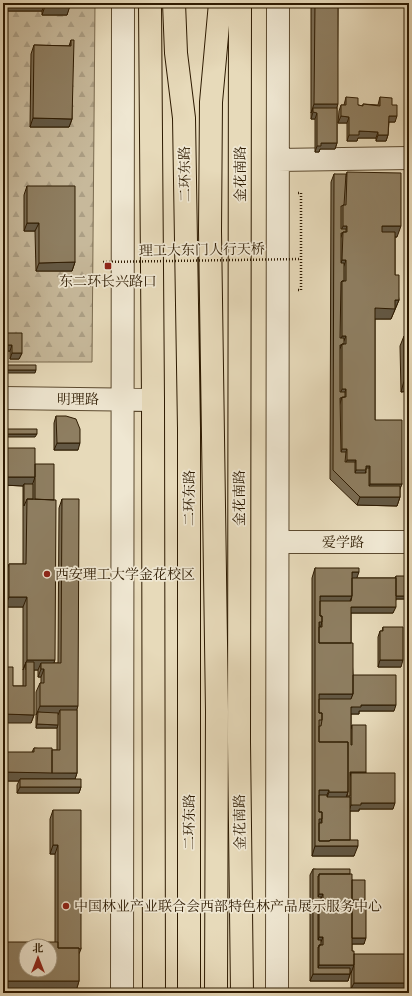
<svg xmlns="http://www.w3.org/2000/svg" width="412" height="996" font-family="'IM FELL Great Primer','Noto Serif SC',serif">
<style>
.forest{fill:url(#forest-firs);stroke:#7a6a4e}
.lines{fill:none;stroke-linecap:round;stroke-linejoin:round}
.minor-casing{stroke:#5c4a2f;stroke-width:24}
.major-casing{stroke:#2d1a01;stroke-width:24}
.highway-casing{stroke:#2d1a01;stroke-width:24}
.path{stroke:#2d1a01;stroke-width:2.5;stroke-dasharray:1 2;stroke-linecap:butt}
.minor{stroke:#efe7d2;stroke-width:22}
.major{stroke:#e7daba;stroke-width:22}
.highway{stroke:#e7daba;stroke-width:22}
.path-bridge{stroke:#2d1a01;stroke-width:2.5;stroke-dasharray:1 2;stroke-linecap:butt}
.wall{fill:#7a6c53;stroke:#2d1a01}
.shaded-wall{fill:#635844;stroke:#2d1a01}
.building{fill:#8e7e61;stroke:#2d1a01;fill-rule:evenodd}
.poi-dot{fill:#8f2418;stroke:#efe7d2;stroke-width:1.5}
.labels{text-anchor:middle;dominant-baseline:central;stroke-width:3.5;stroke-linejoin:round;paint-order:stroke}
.street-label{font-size:14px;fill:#2d1a01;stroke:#efe7d2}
.poi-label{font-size:14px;fill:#2d1a01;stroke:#efe7d2;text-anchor:start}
</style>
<defs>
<pattern id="forest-firs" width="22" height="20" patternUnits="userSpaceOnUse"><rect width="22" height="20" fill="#c7b99b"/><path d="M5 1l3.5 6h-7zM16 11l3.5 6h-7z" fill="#ab9e84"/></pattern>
</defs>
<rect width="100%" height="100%" fill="#e7daba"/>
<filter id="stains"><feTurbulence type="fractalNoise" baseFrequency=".005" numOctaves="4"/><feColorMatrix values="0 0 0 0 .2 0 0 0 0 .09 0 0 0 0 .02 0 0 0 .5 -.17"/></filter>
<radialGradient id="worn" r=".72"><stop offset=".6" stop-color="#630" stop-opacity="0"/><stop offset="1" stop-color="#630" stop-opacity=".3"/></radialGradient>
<path class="forest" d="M 3,3 L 95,3 L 92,362 L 3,362 Z"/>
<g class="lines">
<g class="minor-casing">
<path id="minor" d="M 278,160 L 409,158
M 3,398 L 153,400
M 278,542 L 409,542
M 122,993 L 123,3
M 277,993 L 278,3"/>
</g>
<g class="major-casing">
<path id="major" d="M 150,3 L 153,400 L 154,993
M 240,3 L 239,742 L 242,993"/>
</g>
<g class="highway-casing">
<path id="highway" d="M 174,3 L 176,53 L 184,118 L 189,428 L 189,993
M 216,993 L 217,711 L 210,231 L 211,102 L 220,3"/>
</g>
<path class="path" d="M 298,290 L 301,290 L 301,193 L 298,193"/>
<use href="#minor" class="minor"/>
<use href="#major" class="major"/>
<use href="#highway" class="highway"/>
<path class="path-bridge" d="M 103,262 L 301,259"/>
</g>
<path class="wall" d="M 3,3 L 70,3 L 67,15 L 42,15 L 42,11 L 3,11 Z
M 311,3 L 338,3 L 337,108 L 337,143 L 335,149 L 320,149 L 319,152 L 315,152 L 315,119 L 311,119 Z
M 71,40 L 72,119 L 69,127 L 30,127 L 31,54 L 34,45 L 69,46 Z
M 346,97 L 358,105 L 363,106 L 363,104 L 378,105 L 380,97 L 392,105 L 395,122 L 389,122 L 388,135 L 386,141 L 376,141 L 376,138 L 358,138 L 357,141 L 347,141 L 347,123 L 338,123 L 339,111 L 341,105 L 344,105 Z
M 347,172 L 397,237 L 395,237 L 395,275 L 399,300 L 391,319 L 375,319 L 375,420 L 402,484 L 400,488 L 400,497 L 397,506 L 357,505 L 330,479 L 331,182 L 334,174 L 346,177 Z
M 27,186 L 75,262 L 72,271 L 36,271 L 35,231 L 24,231 L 24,195 Z
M 3,333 L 22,353 L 19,359 L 10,359 L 10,351 L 3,351 Z
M 404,336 L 409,336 L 409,391 L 401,392 L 400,346 Z
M 56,416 L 78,450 L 54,450 L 54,423 Z
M 35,464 L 54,663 L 58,663 L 59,508 L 62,499 L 77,710 L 77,773 L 75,779 L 81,787 L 79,793 L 17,793 L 17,785 L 19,781 L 3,781 L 32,752 L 34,748 L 52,750 L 57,750 L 57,727 L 57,728 L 36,728 L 36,692 L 40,683 L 41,683 L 41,677 L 38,677 L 38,670 L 34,670 L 34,715 L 31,723 L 13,686 L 23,686 L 23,607 L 5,607 L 5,575 L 9,564 L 23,564 L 23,486 L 3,485 Z
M 315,568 L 357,578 L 395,578 L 396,576 L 407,596 L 406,599 L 396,599 L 393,613 L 351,613 L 351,643 L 353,675 L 394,711 L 359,711 L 359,714 L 351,714 L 351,729 L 352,725 L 366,773 L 393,809 L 359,809 L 359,811 L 350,811 L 350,840 L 354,856 L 312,856 L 312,578 Z
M 383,627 L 401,667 L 378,667 L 378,637 L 380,631 L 382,631 Z
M 53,810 L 81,949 L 79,954 L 79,981 L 76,991 L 3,991 L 55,942 L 55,854 L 50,854 L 50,819 Z
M 313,869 L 350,874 L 352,880 L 365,900 L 364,903 L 352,903 L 364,944 L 352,944 L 352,951 L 354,954 L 405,989 L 409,993 L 385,993 L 386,989 L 351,989 L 351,971 L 348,981 L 310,981 L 310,875 Z"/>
<path class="shaded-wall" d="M 3,3 L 45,3 L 42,11 L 3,11 Z
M 45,6 L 70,6 L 67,15 L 42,15 Z
M 314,104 L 338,104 L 335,113 L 317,113 L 315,119 L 311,119 L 313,112 L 313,108 L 311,113 Z
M 341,116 L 349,117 L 347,123 L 338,123 Z
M 389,116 L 397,116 L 395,122 L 386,122 Z
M 33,118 L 72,119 L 69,127 L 30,127 Z
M 359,131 L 378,132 L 376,138 L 358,138 L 357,141 L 347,141 L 349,135 Z
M 378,135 L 388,135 L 386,141 L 376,141 Z
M 321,143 L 337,143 L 335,149 L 320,149 L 319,152 L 315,152 L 317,146 Z
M 27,223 L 39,223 L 35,231 L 24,231 Z
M 343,226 L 347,226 L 345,233 L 343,232 L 339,242 L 339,236 Z
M 382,226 L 401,226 L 397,237 L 379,236 Z
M 342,260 L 346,260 L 342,271 L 338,271 Z
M 75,262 L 72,271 L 36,271 L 39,263 Z
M 395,300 L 399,300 L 391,319 L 372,319 L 375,308 Z
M 342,336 L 346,336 L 342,345 L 342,344 L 338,353 L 338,346 Z
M 3,345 L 12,345 L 10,351 L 3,351 Z
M 12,353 L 22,353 L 19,359 L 10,359 Z
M 3,370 L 36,370 L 35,373 L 3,373 Z
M 404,381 L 409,381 L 409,391 L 401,392 Z
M 342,389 L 346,389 L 343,398 L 342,397 L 339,407 L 338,400 Z
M 3,434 L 37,434 L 35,437 L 3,437 Z
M 57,443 L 80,443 L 78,450 L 54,450 Z
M 342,449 L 347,449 L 343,460 L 338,460 Z
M 347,460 L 356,460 L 352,470 L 343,470 Z
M 366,466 L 370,466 L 366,476 L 366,471 L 362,481 L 352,481 L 356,470 Z
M 3,477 L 35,477 L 32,486 L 24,484 L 23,486 L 3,485 Z
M 370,484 L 402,484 L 398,494 L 366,494 Z
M 360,497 L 400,497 L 397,506 L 357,505 Z
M 352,572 L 359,572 L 355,583 L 351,583 Z
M 320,596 L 352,596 L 348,606 L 319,606 Z
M 395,596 L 407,596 L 406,599 L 394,599 Z
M 9,597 L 27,597 L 23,607 L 5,607 Z
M 351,607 L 396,607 L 393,613 L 349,613 Z
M 319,619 L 322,622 L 319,632 Z
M 27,660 L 55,660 L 51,670 L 44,669 L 41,677 L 38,677 L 41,669 L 41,663 L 38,670 L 26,670 L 26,662 L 23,670 Z
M 380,660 L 403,660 L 401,667 L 378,667 Z
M 319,694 L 353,694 L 349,705 L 318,705 Z
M 361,705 L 396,705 L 394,711 L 359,711 L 359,714 L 348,714 L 351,707 Z
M 40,706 L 78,706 L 75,715 L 60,710 L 58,715 L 38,712 L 36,715 Z
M 3,714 L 34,715 L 31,723 L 3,723 Z
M 37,724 L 58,725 L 57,728 L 36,728 Z
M 3,772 L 77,773 L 75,779 L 20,779 L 19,781 L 3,781 Z
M 350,772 L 366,772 L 364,779 L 351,773 L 349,779 Z
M 20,787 L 81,787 L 79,793 L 17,793 Z
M 319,790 L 329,790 L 325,800 L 318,800 Z
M 329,792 L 348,792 L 344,803 L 325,803 Z
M 361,803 L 395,803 L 393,809 L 359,809 L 359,811 L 349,811 L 351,805 Z
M 318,816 L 322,819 L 319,829 Z
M 53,845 L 58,845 L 55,854 L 50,854 Z
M 315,846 L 358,846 L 354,856 L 312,856 Z
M 319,894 L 323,894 L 319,903 L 316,903 Z
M 351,900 L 365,900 L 364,903 L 350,903 Z
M 319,937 L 323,937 L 319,946 L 316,946 Z
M 352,938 L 366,938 L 364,944 L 350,944 Z
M 319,965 L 354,965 L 351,973 L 316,973 Z
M 313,974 L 350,974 L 348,981 L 310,981 Z
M 3,981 L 79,981 L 76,991 L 3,991 Z
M 354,983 L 407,983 L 405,989 L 351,989 Z"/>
<path class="building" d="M 45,3 L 70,3 L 70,6 L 45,6 Z
M 315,3 L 338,3 L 338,104 L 314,104 Z
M 71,40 L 74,40 L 72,119 L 33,118 L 34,45 L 71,46 Z
M 346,97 L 358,98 L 358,105 L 363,106 L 363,104 L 380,106 L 380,97 L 392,98 L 392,105 L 397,105 L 397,116 L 389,116 L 388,135 L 378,135 L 378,132 L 359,131 L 359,135 L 349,135 L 349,117 L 341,116 L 341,105 L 346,105 Z
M 313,108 L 337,108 L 337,143 L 321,143 L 321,146 L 317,146 L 317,113 L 313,112 Z
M 347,172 L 401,173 L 401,226 L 382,226 L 382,232 L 395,232 L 395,275 L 399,275 L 399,300 L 395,300 L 395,309 L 375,308 L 375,420 L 402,420 L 402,484 L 370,484 L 370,466 L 366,466 L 366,470 L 356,470 L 356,460 L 347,460 L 347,449 L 342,449 L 342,397 L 346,397 L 346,389 L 342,389 L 342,344 L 346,344 L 346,336 L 342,336 L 342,281 L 346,281 L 346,260 L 342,260 L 343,232 L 347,232 L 347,226 L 343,226 L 343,205 L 346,205 Z
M 334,174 L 346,174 L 344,205 L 343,205 L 342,206 L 341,206 L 341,229 L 346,229 L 346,232 L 343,232 L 342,233 L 341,233 L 341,263 L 344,263 L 344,281 L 342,281 L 341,282 L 340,338 L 344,338 L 344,344 L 342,344 L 341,345 L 340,345 L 340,392 L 345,392 L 345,397 L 340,398 L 341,452 L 346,452 L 345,462 L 355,462 L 355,473 L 366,473 L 366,468 L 369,468 L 369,486 L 400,486 L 400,497 L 360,497 L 333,470 Z
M 27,186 L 75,186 L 75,262 L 39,263 L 39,223 L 27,223 Z
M 3,333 L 22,333 L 22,353 L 12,353 L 12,345 L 3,345 Z
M 404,336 L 409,336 L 409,381 L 404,381 Z
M 3,365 L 36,365 L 36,370 L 3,370 Z
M 56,416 L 66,416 L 76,419 L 80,429 L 80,443 L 57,443 Z
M 3,429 L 37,429 L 37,434 L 3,434 Z
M 3,448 L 35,448 L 35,477 L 3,477 Z
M 35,464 L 54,464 L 54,500 L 35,499 Z
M 24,484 L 33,484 L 33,499 L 27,499 L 24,506 Z
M 27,499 L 56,500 L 55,660 L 27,660 L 27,597 L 9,597 L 9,564 L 26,564 Z
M 62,499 L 79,499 L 78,706 L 40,706 L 40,683 L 44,683 L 44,669 L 41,669 L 41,663 L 61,663 Z
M 315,568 L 359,568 L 359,572 L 352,572 L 352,596 L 320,596 L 320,616 L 322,616 L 322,622 L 319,622 L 319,643 L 353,643 L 353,694 L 319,694 L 319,713 L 322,713 L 322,720 L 319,720 L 319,742 L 348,742 L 348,792 L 329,792 L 329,790 L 319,790 L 319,812 L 322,812 L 322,819 L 319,819 L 319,841 L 330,841 L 330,840 L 358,840 L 358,846 L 315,846 Z
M 396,576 L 407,576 L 407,596 L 396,596 Z
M 352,578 L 396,578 L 396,607 L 351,607 L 351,643 L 319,643 L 319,627 L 322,627 L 322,616 L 320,616 L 320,601 L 351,601 L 352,596 Z
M 383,627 L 403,627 L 403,660 L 380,660 L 380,631 L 383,631 Z
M 26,662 L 34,662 L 34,715 L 3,714 L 3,667 L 13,667 L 13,686 L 26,686 Z
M 353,675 L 396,675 L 396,705 L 361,705 L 361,707 L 351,707 L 351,745 L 352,745 L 352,725 L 366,725 L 366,772 L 350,772 L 350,796 L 347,796 L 348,792 L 348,742 L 319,742 L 319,726 L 321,726 L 322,720 L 322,713 L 319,713 L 319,699 L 351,699 L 353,694 Z
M 60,710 L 77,710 L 77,773 L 52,773 L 52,750 L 60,750 Z
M 38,712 L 58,713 L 58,725 L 37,724 Z
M 34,748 L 52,748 L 52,773 L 3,772 L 3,752 L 34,752 Z
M 351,773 L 395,773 L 395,803 L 361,803 L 361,805 L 351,805 Z
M 20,779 L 81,779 L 81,787 L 20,787 Z
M 319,795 L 327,795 L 327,797 L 350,797 L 350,840 L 330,840 L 329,841 L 319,841 L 319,823 L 322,823 L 322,812 L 319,812 Z
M 53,810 L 81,810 L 81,949 L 79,949 L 79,948 L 58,948 L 58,845 L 53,845 Z
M 3,815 L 4,815 L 3,913 Z
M 313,869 L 350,869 L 350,874 L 319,874 L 319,876 L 318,876 L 318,897 L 321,897 L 321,902 L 319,902 L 319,904 L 318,904 L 318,940 L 321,940 L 321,945 L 319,945 L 319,947 L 318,947 L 318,968 L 350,968 L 350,974 L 313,974 Z
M 319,874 L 352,874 L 352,951 L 354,951 L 354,965 L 319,965 L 319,945 L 323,945 L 323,937 L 319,937 L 319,902 L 323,902 L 323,894 L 319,894 Z
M 352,880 L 365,880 L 365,900 L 352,900 Z
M 352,905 L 366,905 L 366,938 L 352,938 Z
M 3,942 L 58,942 L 58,948 L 79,948 L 79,981 L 3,981 ZM 26,946 L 50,946 L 50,970 L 26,970 Z
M 354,954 L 408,954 L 407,983 L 354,983 Z
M 387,989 L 409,989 L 409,993 L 387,993 Z"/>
<g class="poi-dot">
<rect x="104" y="262" width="8" height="8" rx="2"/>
<circle cx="47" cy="574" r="4"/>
<circle cx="66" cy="906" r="4"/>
</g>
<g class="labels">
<g class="street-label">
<text transform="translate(185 174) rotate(-91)">二环东路</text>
<text transform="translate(240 174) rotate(-90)">金花南路</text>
<text transform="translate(202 250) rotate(-1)">理工大东门人行天桥</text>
<text x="78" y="399">明理路</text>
<text transform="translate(189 498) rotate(-90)">二环东路</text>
<text transform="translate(239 498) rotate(-90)">金花南路</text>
<text x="343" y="542">爱学路</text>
<text transform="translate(189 822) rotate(-90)">二环东路</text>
<text transform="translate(240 822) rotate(-91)">金花南路</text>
</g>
<g class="poi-label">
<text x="108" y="281" text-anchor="middle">东二环长兴路口</text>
<text x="55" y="574">西安理工大学金花校区</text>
<text x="74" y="906">中国林业产业联合会西部特色林产品展示服务中心</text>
</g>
</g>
<rect width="412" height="996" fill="none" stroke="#e7daba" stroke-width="16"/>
<rect x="4" y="4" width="404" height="988" fill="none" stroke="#2d1a01" stroke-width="2"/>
<rect x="8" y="8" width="396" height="980" fill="none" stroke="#2d1a01"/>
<g transform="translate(38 958)"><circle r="19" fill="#efe7d2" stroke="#a1957e"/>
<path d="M0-3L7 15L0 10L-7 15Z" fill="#8f2418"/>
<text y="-6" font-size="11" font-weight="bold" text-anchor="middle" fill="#2d1a01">北</text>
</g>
<rect width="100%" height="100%" filter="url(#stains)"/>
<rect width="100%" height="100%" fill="url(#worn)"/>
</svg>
